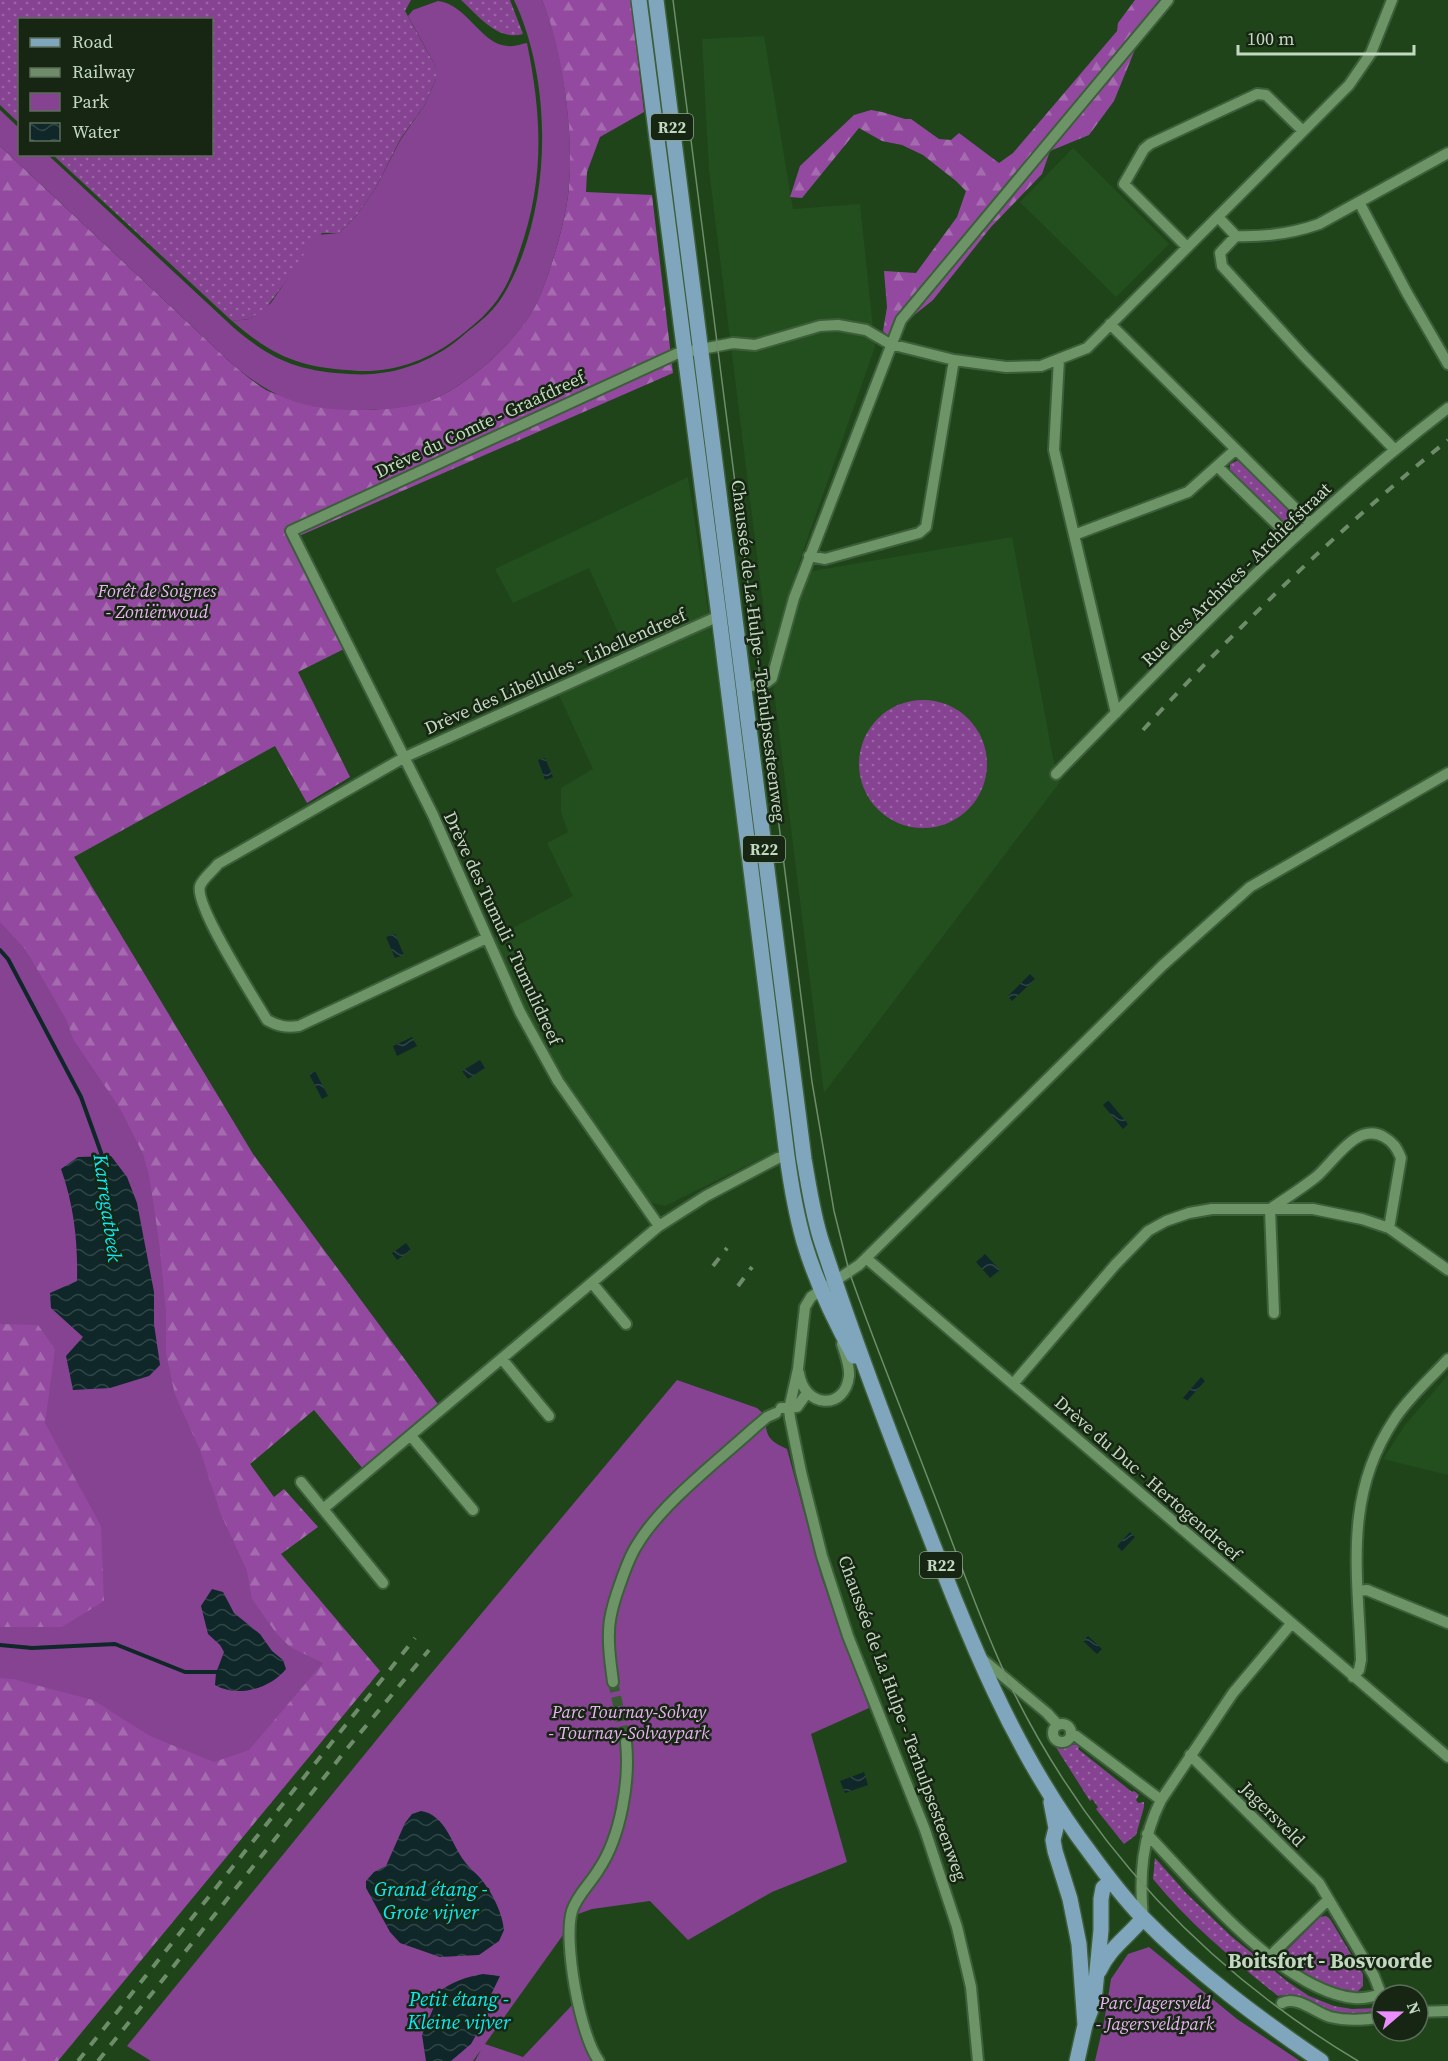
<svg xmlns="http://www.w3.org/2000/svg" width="1448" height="2061" font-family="'Source Serif 4',serif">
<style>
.built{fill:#234e1e}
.grass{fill:url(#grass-dots)}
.forest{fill:url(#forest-firs)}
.park{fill:#864392}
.water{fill:url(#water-waves)}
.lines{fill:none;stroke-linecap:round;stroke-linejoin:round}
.stream{stroke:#0f2729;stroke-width:4}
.minor-tunnel{stroke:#385a33;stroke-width:10;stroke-dasharray:10 5;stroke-linecap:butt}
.minor-casing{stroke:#3d5e3a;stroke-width:14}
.major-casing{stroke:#3d5e3a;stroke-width:18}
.minor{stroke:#6c9467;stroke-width:10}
.major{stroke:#7fa6bd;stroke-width:15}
.tram{stroke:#6e8c6a;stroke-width:1.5}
.rail{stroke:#6e8c6a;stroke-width:4;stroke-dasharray:10 10;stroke-linecap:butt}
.labels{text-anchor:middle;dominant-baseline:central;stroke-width:5;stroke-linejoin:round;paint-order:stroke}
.shield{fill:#162613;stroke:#8fa38c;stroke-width:1.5}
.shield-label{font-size:16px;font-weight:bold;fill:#c3d8c0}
.street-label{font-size:18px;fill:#c3d8c0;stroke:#162613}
.park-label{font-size:18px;font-style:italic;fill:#eab1f3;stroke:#162613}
.water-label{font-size:20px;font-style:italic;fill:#08ebf7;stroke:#162613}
.quarter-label{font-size:21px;font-weight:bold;fill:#c3d8c0;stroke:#162613}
</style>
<defs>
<pattern id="grass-dots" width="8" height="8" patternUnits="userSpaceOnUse" patternTransform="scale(1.5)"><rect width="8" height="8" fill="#864392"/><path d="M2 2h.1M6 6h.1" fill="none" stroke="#9b66a4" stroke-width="1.8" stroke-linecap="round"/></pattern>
<pattern id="forest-firs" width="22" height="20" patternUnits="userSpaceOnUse" patternTransform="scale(1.5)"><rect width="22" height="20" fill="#9349a0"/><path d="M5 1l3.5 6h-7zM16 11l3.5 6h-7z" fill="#a56baf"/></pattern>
<pattern id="water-waves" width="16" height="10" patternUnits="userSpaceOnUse" patternTransform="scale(1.5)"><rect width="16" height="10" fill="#0f2729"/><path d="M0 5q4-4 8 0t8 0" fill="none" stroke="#304646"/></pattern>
</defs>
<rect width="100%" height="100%" fill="#1f441a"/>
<path class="built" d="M 764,36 L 793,209 L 860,204 L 875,347 L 795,574 L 1012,537 L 1053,758 L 1060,782 L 824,1093 L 709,170 L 702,39 Z
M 1073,148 L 1169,244 L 1116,297 L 1020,202 Z
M 688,477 L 732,768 L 783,1148 L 665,1206 L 648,1202 L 558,1077 L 490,940 L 573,896 L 547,843 L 568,832 L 561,811 L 561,788 L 593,769 L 558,693 L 627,652 L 589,568 L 513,603 L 495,569 Z
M 1448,1375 L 1448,1475 L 1383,1459 L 1405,1425 Z"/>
<path class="grass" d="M 0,0 L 411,0 L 405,11 L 436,67 L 436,79 L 424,106 L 401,138 L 375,189 L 357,215 L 339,233 L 322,233 L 266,308 L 250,319 L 232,321 L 53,155 L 212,154 L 212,20 L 20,20 L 19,123 L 0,105 Z
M 461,0 L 510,0 L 523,34 C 497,41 479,16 461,0 Z
M 647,0 L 651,0 L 688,307 Z
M 704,418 L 794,1124 L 788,1125 L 700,419 Z
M 1239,460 L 1244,462 L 1295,516 C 1295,522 1293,524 1287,527 L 1283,525 L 1230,473 L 1230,464 Z
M859 764a64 64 0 1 1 128 0a64 64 0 1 1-128 0Z
M 1052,1741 L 1061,1746 L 1078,1744 L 1080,1746 L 1078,1749 L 1132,1792 L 1134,1791 L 1139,1795 L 1136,1800 L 1138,1803 L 1144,1802 L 1144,1807 L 1136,1835 L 1124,1844 L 1096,1809 L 1098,1807 L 1092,1799 L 1090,1801 Z
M 1155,1858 L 1187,1894 L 1232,1937 L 1288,1982 L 1309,1996 L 1334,2006 L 1352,2009 L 1378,2008 L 1378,2011 C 1356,2021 1330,2014 1309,2005 C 1299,2000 1289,1993 1278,1996 C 1233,1960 1189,1923 1153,1879 Z
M 1326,1916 L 1330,1919 L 1363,1974 L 1363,1986 L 1356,1993 C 1336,1995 1298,1974 1285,1960 L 1285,1952 L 1320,1917 Z"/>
<path class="forest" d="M 542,0 L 631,0 L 644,112 L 600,137 L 587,172 L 586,192 L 652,195 L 673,373 L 299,536 L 352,645 L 298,672 L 350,777 L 307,803 L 275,746 L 74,857 L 253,1154 L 440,1407 L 364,1470 L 314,1410 L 250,1464 L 274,1497 L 284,1489 L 318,1527 L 281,1554 L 380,1671 L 58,2061 L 0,2061 L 0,146 L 230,362 C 242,372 253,382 266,390 C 273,394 283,395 292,398 C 319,405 338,410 367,410 C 387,409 416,406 434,399 C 473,382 523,336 540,296 C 551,269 564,226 568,196 C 573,152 568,95 557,52 C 553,35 549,17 542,0 Z
M 1135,0 L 1165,0 L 1145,25 L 1114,101 L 1089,135 L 1050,151 L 1042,174 L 991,227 L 933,300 L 888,336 L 883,331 L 887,307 L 884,271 L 916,273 L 957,217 L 966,191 L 956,181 L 923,155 L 902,145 L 882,141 L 859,128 L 802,198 L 790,197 L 800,166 L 854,115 L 871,110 L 882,112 L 905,119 L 911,119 L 939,139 L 951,140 L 959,133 L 999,163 L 1013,153 L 1117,31 L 1118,23 Z"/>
<path class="park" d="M 514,0 L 542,0 C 564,50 575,142 568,196 C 564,226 551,269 540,297 C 522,337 474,381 434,399 C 413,408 389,409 367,410 C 308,411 275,401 230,362 L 0,146 L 0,110 L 19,128 L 20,154 L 48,155 L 234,328 C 273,361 299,371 350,374 C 393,377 434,362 466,333 C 480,322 495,310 504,294 C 552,213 554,84 514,0 Z
M 438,1 C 467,4 481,45 508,46 C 514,47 521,44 527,43 C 542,117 545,180 519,253 C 514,267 509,282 501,294 C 491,311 475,324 460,336 C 431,359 397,372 359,371 C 302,368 276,359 232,321 L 250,319 L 271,303 L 317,235 L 339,233 L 357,215 L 375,189 L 401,139 L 424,106 L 436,79 L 436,67 L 408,16 L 413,10 Z
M 0,922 L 26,950 L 67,1021 L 73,1039 L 121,1110 L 143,1154 L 149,1175 L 159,1241 L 166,1311 L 166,1354 L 175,1395 L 200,1450 L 220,1512 L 247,1571 L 252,1599 L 276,1633 L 290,1647 L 323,1663 L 249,1750 L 214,1762 L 150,1736 L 93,1700 L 13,1679 L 0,1678 L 0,1627 L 62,1627 L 104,1601 L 101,1526 L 45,1423 L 55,1349 L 38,1325 L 0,1324 Z
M 677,1380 L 757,1408 L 765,1415 C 766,1435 767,1440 787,1449 L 822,1579 L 869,1708 L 811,1734 L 847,1862 L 772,1892 L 688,1940 L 650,1901 L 592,1909 L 578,1914 L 485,2044 L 523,2057 L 575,2002 L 595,2061 L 475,2061 L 481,2050 L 473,2061 L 151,2061 L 127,2046 L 409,1700 Z
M 1149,1947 L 1237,2019 L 1300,2061 L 1095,2061 L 1104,2022 L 1111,1979 L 1128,1954 Z"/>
<path class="water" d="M 545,758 L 553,777 L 545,780 L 538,760 Z
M 395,934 L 404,955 L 395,958 L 386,937 Z
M 1030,974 L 1035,979 L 1012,1001 L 1008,996 Z
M 412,1037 L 417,1046 L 397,1056 L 393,1046 Z
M 480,1060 L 485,1068 L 468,1079 L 462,1071 Z
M 315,1071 L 328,1096 L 322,1099 L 309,1074 Z
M 1108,1100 L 1128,1124 L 1123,1129 L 1103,1105 Z
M 111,1156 L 127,1177 L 137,1203 L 154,1292 L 154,1324 L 160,1365 L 149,1376 L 110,1388 L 73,1390 L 66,1356 L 83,1337 L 51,1308 L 50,1293 L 77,1281 C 78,1243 74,1205 61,1169 L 78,1157 Z
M 406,1243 L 411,1250 L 397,1260 L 392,1253 Z
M 985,1254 L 1000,1270 L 990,1278 L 976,1262 Z
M 1201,1377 L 1205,1381 L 1187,1401 L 1183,1398 Z
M 1130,1532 L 1135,1537 L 1122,1551 L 1117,1546 Z
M 212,1589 L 223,1592 L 234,1613 L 260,1634 L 272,1651 L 283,1660 L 286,1669 C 270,1689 237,1698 215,1685 L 216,1673 L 224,1652 L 220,1645 L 208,1634 L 201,1606 Z
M 1088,1636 L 1102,1649 L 1097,1654 L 1083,1641 Z
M 864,1772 L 868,1785 L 845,1793 L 840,1781 Z
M 421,1811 C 446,1815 451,1844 465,1862 C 470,1869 476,1873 481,1879 C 493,1894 502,1912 504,1930 L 499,1941 L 479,1955 L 440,1957 L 400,1943 L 390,1932 L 366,1888 L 366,1881 L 374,1872 L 386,1866 L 405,1823 L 412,1814 Z
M 483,1974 L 500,1976 L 487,2003 L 484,2021 L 471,2044 L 451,2061 L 426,2061 L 422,2035 L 433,2009 L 436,1994 C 451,1982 465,1977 483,1974 Z"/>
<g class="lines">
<path class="stream" d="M 0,950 L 8,959 L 81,1097 L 104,1161
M 0,1645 L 32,1648 L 115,1644 L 185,1672 L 221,1672"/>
<path class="minor-tunnel" d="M 613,1682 L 626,1742"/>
<g class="minor-casing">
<path id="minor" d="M 1359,202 L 1407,293 L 1448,364
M 1218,217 L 1236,236 C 1266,237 1291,234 1319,224 L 1448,153
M 1236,236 L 1220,253 L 1222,266 L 1303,355 L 1394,449
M 1187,247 L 1124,184 L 1144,149 L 1150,144 L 1257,94 L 1266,95 L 1303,131
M 1110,324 L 1309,522
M 1059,359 L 1054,450 L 1116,713
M 1218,467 L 1292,539
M 1074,535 L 1188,492 L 1235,450
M 809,556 L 825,559 L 919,533 L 926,527 L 954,360
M 744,688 L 767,682 L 772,678 L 794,598 L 901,320 L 1168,0
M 1056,774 C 1181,646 1305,517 1448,408
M 487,938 L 299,1026 C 286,1028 278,1026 267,1020 C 254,998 194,905 200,886 C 203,878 213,871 218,864 L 405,757 L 719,616
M 659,1226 L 558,1081 L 520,1012 L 433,815 L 291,531 L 676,354 L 733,343 L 755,345 L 820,326 L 838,325 L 866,330 L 890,344 L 954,360 L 1006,367 L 1041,366 L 1087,348 L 1349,85 L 1371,53 L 1392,0
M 866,1258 L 1448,1757
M 592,1283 L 626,1324
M 1274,1313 L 1270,1209 C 1285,1199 1302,1188 1316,1177 C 1334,1162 1357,1121 1384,1137 C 1393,1142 1397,1148 1401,1158 L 1389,1228
M 502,1359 L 549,1416
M 799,1373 C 804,1408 845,1411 849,1376 C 850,1366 845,1354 842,1344
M 1013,1384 L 1115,1265 L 1148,1231 L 1166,1221 L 1189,1213 L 1212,1209 L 1313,1209 L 1362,1219 L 1389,1228 L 1448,1270
M 781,1408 L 797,1407 L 807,1393
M 411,1436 L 473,1510
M 301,1482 L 383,1583
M 323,1509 L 659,1226 L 706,1196 L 778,1158 L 787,1156
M 1358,1591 L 1367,1590 L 1448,1623
M 981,1658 L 1047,1713 L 1058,1725
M 1353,1677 L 1359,1670 L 1361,1660 C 1358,1573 1343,1497 1394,1420 C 1408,1398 1430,1379 1448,1359
M 613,1682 C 611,1665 608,1649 609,1632 C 609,1616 614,1601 619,1587 C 624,1573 629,1557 637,1545 C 661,1504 718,1461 754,1428 L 767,1417 L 776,1413
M1053 1733a9 9 0 1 1 18 0a9 9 0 1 1-18 0Z
M 1071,1735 L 1076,1736 L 1161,1800
M 1147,1834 C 1196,1885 1281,1990 1354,1998 C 1363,1999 1372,1997 1381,1994 L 1374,1976 L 1319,1883 L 1190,1755
M 1143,1918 C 1139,1876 1142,1838 1161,1800 L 1233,1693 L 1291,1624
M 1269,1957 L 1328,1900
M 1282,2003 C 1297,1995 1316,2013 1330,2017 C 1346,2021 1366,2020 1382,2017
M 1418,2012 L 1448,2011
M 599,2061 C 580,2036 563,1941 572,1911 C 577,1895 591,1883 599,1869 C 621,1836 630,1780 626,1742
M 978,2061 L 971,1987 L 957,1927 L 925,1830 L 848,1636 L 822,1556 L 801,1472 L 790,1418 L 789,1409 L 798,1369 L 805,1307 L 811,1297 L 859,1265 L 1163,965 L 1250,887 L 1448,773"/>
</g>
<g class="major-casing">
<path id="major" d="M 639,0 L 719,616 L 787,1156 C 791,1185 796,1214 804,1242 C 816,1282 834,1320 854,1356
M 656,0 L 804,1159 C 809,1187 813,1216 822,1243 C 847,1319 875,1395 904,1470 C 957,1605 1002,1737 1091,1854 C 1107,1876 1123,1897 1142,1917 C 1196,1972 1258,2018 1321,2061
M 1051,1802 L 1056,1828 L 1053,1840 L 1055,1851 L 1070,1899 L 1079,1944 L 1085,2025
M 1099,1971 C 1109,1948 1129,1936 1143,1918
M 1077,2061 L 1085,2025 L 1094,2002 L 1101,1930 L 1101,1899 L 1103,1888 L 1111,1881"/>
</g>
<use href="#minor" class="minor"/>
<use href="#major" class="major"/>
<path class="tram" d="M 673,0 L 812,1082 L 834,1211 L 849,1271 C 874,1343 903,1413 930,1484 C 957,1553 981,1624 1013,1691 C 1091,1848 1208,1971 1358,2061"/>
<path class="rail" d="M 1143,730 C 1238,626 1339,529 1448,440
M 713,1266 L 727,1248
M 738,1286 L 752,1267
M 78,2061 L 415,1638
M 98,2061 L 346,1750 L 429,1650"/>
</g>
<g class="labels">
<g class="shield">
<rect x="651" y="114" width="42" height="26" rx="4.5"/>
<rect x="743" y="836" width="42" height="26" rx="4.5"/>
<rect x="920" y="1552" width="42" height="26" rx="4.5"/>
</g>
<g class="shield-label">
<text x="672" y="127">R22</text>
<text x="764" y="849">R22</text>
<text x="941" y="1565">R22</text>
</g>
<g class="street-label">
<text transform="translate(480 424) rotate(-25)">Drève du Comte - Graafdreef</text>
<text transform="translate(1236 574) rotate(-44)">Rue des Archives - Archiefstraat</text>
<text transform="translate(759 651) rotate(83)">Chaussée de La Hulpe - Terhulpsesteenweg</text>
<text transform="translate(555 671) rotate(-24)">Drève des Libellules - Libellendreef</text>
<text transform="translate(503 928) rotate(65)">Drève des Tumuli - Tumulidreef</text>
<text transform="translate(1148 1478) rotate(41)">Drève du Duc - Hertogendreef</text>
<text transform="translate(903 1718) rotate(70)">Chaussée de La Hulpe - Terhulpsesteenweg</text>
<text transform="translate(1273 1814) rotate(45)">Jagersveld</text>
</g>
<g class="park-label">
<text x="157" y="590">Forêt de Soignes<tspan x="157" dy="21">- Zoniënwoud</tspan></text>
<text x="629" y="1711">Parc Tournay-Solvay<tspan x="629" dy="21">- Tournay-Solvaypark</tspan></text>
<text x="1155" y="2002">Parc Jagersveld<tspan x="1155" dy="21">- Jagersveldpark</tspan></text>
</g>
<g class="water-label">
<text transform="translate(108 1208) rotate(82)">Karregatbeek</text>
<text x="431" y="1889">Grand étang -<tspan x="431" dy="23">Grote vijver</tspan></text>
<text x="459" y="1999">Petit étang -<tspan x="459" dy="23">Kleine vijver</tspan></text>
</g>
<g class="quarter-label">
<text x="1330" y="1960">Boitsfort - Bosvoorde</text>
</g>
</g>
<rect x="18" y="18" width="195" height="138" fill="#162613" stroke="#5b6d58" stroke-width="1.5"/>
<rect x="30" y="38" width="30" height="9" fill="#7fa6bd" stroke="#5b6d58" stroke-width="1.5"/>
<text x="72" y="48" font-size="18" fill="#c3d8c0">Road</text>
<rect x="30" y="68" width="30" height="9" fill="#6e8c6a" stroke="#5b6d58" stroke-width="1.5"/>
<text x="72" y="78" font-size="18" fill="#c3d8c0">Railway</text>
<rect x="30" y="93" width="30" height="18" fill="#864392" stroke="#5b6d58" stroke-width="1.5"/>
<text x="72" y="108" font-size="18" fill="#c3d8c0">Park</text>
<rect x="30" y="123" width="30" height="18" fill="url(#water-waves)" stroke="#5b6d58" stroke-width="1.5"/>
<text x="72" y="138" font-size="18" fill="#c3d8c0">Water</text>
<g transform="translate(1400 2013) rotate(70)"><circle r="28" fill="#162613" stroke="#5b6d58" stroke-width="1.5"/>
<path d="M0-4.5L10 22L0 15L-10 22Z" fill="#eb8dfc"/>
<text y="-9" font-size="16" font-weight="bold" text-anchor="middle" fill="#c3d8c0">N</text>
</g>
<path d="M1238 45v9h176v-9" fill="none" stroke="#c3d8c0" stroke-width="3"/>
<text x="1247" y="45" font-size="18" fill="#c3d8c0" stroke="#162613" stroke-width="4.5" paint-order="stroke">100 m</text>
</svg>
